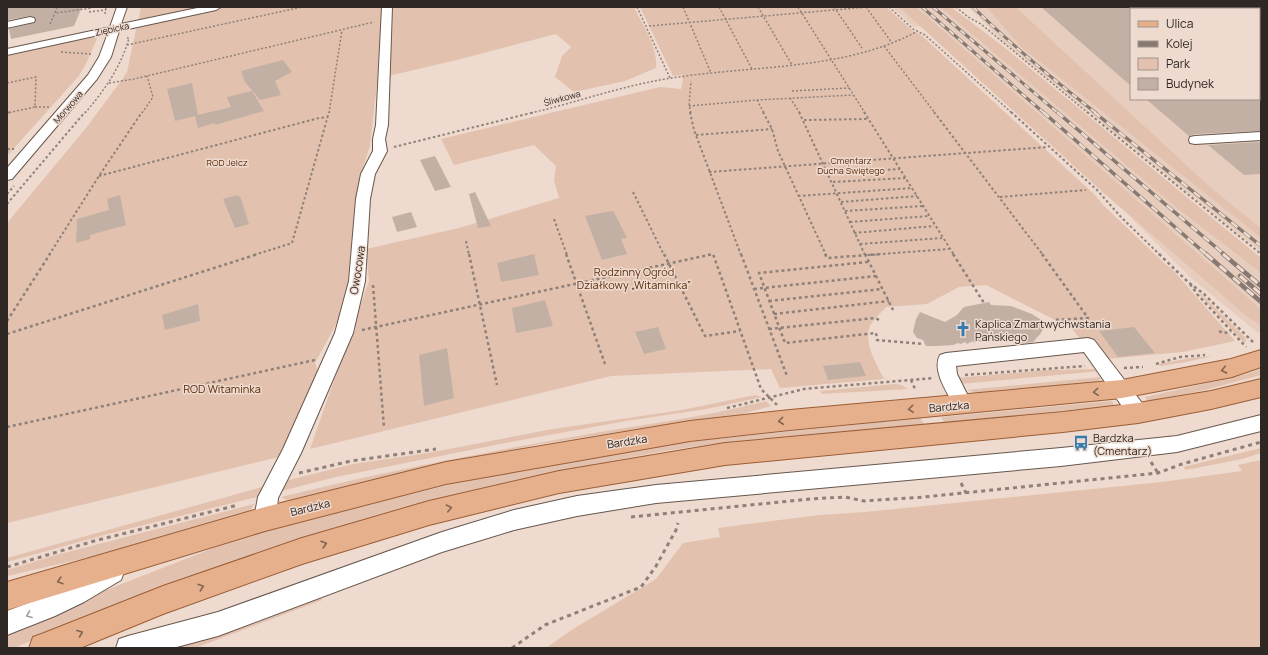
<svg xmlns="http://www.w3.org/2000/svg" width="1268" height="655" font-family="Manrope,sans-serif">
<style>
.built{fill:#e7cdbe;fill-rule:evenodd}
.green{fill:#e2c2af}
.building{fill:#c3b0a5}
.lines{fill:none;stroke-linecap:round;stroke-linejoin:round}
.minor-casing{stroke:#67574d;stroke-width:2}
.major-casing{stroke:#9b5e36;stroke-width:2}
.path-far3{stroke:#8f8179;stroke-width:1.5;stroke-dasharray:2 2;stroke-linecap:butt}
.path-far2{stroke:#8f8179;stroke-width:2;stroke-dasharray:2.5 2.5;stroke-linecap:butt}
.path-far1{stroke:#8f8179;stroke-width:2.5;stroke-dasharray:3 3;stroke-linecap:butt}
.path{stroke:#8f8179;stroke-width:3;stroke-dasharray:4 4;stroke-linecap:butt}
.minor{fill:#fff;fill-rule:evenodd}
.major{fill:#e6b08c;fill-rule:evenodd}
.rail-far2-casing{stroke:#877971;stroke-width:3}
.rail-far1-casing{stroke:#877971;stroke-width:3.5}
.rail-casing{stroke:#877971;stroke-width:4.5}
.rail-far2{stroke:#eedace;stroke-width:2;stroke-dasharray:6;stroke-linecap:butt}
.rail-far1{stroke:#eedace;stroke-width:2.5;stroke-dasharray:8;stroke-linecap:butt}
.rail{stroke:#eedace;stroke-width:3;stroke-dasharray:9;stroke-linecap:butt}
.oneway{stroke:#816552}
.oneway2{stroke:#a19e9c}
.labels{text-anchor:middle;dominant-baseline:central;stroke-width:3;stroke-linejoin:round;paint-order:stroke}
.far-street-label{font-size:9px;fill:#2f2723;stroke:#eedace}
.far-park-label{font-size:9px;fill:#5d2e0e;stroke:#eedace}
.street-label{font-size:11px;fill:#2f2723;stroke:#eedace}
.park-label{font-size:11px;fill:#5d2e0e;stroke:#eedace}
.poi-label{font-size:11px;fill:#2f2723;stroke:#eedace;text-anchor:start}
</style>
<rect width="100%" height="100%" fill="#eedace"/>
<path class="built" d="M 892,7 L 940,7 L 1179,210 L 1261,273 L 1261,332 L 1258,333 L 1190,277 L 1098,184 L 923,26 L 914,27 Z
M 969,7 L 986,7 L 1021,47 L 1261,238 L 1261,252 L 1027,62 L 1001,40 Z
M 1016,7 L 1261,7 L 1261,228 L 1208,185 ZM 1131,9 L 1259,9 L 1259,99 L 1131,99 Z"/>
<path class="green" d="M 141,7 L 210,7 L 138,22 Z
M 222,7 L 382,7 L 377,84 L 370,145 L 360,178 L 355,208 L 346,306 L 315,363 L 318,371 L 279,457 L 7,523 L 7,223 L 86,128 L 121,81 L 127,72 L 137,25 Z
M 392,7 L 634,7 C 643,26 658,46 656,68 L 625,81 L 574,92 L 555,77 L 562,56 L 571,47 L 556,34 L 457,60 L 388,76 Z
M 640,7 L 886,7 L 913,31 L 920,34 L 1096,196 L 1103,205 L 1165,264 L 1173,270 L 1235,341 L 1183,352 L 1106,359 L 1080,339 L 1069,325 L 1065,325 L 986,285 L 959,287 L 927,304 L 886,307 C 882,312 877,316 873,321 C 860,338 876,363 884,379 L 780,388 L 771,369 L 611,376 L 310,449 L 350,335 L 354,333 L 356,328 L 352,328 L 369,281 L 366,249 L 459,228 L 559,198 L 554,180 L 556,166 L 534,145 L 454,165 L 441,139 L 660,87 L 681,89 L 683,79 L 681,75 L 673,76 Z
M 899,7 L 916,7 L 1247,297 L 1261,310 L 1261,326 L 1244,314 L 1106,195 Z
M 940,7 L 951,7 L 1004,47 L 1261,258 L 1261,273 L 1179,210 Z
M 986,7 L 1016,7 L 1208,185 L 1261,228 L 1261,238 L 1021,47 Z
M 1188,7 L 1261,7 L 1261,35 L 1259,35 L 1259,9 L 1191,9 Z
M 89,37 L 97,38 L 96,41 L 85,66 L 78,77 L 7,156 L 7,56 Z
M 1199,294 L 1201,294 L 1245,337 L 1246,341 L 1244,343 Z
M 1213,356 L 1186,362 L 1160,366 L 1158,364 L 1191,358 Z
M 1098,369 L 1101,371 L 960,384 L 957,378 L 1047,370 Z
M 1261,369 L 1261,375 L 1205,390 L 1150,401 L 1148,401 L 1145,397 L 1243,375 Z
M 1101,377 L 1099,381 L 1095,383 L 977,393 L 967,390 Z
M 895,384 L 901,385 L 908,389 L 822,394 L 820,391 Z
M 755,395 L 762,397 L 707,409 L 626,421 L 495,445 L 336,477 L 278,492 L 281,482 L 353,464 L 428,453 L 547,430 L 682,410 Z
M 766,401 L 771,406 L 731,417 L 611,433 L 535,445 L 370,480 L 294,500 L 288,501 L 281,497 C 377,473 475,454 572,437 C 637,425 702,418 766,401 Z
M 1111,401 L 1113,402 L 1113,406 L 944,422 L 941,417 Z
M 920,418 L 924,424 C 838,433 750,437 665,451 C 528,475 392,507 261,552 C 177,580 95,614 14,648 L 7,648 L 7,629 L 244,536 L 456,483 L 621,452 L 687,442 Z
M 1261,448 L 1261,453 L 1242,459 L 1186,470 L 1183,467 Z
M 1261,460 L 1261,648 L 546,648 L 570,631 L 656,579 L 683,543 L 720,537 L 718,528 L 819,515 L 865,512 L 1162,482 L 1242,471 L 1238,465 Z
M 266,486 L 261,496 L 108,534 L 7,562 L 7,558 Z
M 254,504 L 251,509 L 243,514 L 108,553 L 7,576 L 7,570 L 56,555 Z
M 321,596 L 322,600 L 195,648 L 173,648 L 204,639 Z"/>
<path class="building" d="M 7,7 L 82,7 L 74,26 L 11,39 L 9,29 L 34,23 L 36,19 L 34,17 L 30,16 L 8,20 Z
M 1041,7 L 1131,7 L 1131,86 L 1092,52 Z
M 283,60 L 292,72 L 275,81 L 281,95 L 260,100 L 245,82 L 241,71 Z
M 192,83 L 198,115 L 231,107 L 227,97 L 252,91 L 264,111 L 215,125 L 215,123 L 198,128 L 195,116 L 175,121 L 167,89 Z
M 1146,99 L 1261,99 L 1261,131 L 1195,134 L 1189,136 Z
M 1261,142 L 1261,174 L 1244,175 L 1208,145 Z
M 435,156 L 451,187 L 435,191 L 420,160 Z
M 475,192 L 491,226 L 478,228 L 469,194 Z
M 120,195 L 126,225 L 90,235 L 90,239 L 76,243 L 77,219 L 109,210 L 107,199 Z
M 237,195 L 238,197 L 240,196 L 249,224 L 235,228 L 223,199 Z
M 612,211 L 614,212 L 627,238 L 621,239 L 627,254 L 602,260 L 585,216 Z
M 411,212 L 417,227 L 397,232 L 392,217 Z
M 534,254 L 539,275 L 501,282 L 497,263 Z
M 545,300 L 553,326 L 516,333 L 512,308 Z
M 989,302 L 991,305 L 1011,306 L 1032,314 L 1046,323 L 1041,333 L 1033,342 L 1022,343 L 1019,340 L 1001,341 L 997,335 L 981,342 L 979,341 L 974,343 L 973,341 L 967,344 L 965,342 L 961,344 L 958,343 L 953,345 L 938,346 L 926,346 L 923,340 L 917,338 L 913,332 L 916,319 L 920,312 L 945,322 L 957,315 L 964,307 Z
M 198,304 L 200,321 L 165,330 L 162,315 Z
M 658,327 L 666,349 L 644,354 L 635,332 Z
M 1134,327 L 1155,353 L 1118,357 L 1099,331 Z
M 447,348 L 454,398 L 424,406 L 419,355 Z
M 860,362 L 866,376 L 828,380 L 823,366 Z"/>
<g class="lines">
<g class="minor-casing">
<path id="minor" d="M 117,7 L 127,7 L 121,24 L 202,7 L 221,7 L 216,10 L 119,31 L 111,57 L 97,79 L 12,179 L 7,180 L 7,168 L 88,75 L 99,57 L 108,33 L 7,55 L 7,49 L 110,27 Z
M 382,7 L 392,7 L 388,125 L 385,139 L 387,151 L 375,174 L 370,199 L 365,281 L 353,333 L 301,453 L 278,498 L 276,519 L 273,526 L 265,529 L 257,526 L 254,519 L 258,497 L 283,449 L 335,333 L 349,281 L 356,199 L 361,174 L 373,151 L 373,139 L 376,125 Z
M 1162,7 L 1174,7 L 1175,9 L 1163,9 Z
M 30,17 L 34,18 L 35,20 L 34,22 L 7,28 L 7,22 Z
M 1259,36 L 1261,36 L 1261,42 L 1259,42 Z
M 1259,69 L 1261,69 L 1261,76 L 1259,76 Z
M 1261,132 L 1261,140 L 1195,144 L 1190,143 L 1189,140 L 1190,137 L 1195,136 Z
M 1088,338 L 1094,340 L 1145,407 L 1147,413 L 1145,419 L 1138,421 L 1131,419 L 1084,352 L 956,366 L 957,374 L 972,404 L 970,409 L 963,412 L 956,409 C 949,395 931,371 940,355 L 946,353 Z
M 1261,415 L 1261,431 L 1177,452 L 1061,466 L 656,503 L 577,516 L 514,530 L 442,552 L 218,636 L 173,648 L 116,648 L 119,639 L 128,636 L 218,612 L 442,532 L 514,510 L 577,496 L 656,485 L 1061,448 L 1177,436 Z
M 113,561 L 121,564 L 124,572 L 121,580 L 84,602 L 55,616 L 7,635 L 7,611 L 42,598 Z"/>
</g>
<g class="major-casing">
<path id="major" d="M 1261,350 L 1261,367 L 1232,377 L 1122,398 L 790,430 L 690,441 L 446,484 L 265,531 L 7,610 L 7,582 L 265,507 L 446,462 L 690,421 L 790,410 L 1122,380 L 1231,359 Z
M 1261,379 L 1261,397 L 1211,409 L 1138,423 L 1063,432 L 725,465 L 559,493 L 429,525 L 302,564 L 163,614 L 80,648 L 29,648 L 33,637 L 44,633 L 163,586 L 302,538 L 429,501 L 559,471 L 725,443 L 1063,412 L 1138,403 L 1211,391 Z"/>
</g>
<path class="path-far3" d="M 57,7 L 55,13 L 92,8
M 637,7 L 670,78
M 683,7 L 711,73
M 719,7 L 752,69
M 758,7 L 792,65
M 798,7 L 865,113
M 834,7 L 862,48
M 866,7 L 892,43
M 889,7 L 913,29 L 925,35 L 1012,113
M 956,7 L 968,17 L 981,24 L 1088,113
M 89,12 L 106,10
M 105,14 L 106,7
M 50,24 L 55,13
M 649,26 L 868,7
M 127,45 L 302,7
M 884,46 L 935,113
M 61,52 L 92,54
M 7,83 L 36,77 L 35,107 L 7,113
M 109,83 L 134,79 L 374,22
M 792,91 L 849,88
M 790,98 L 800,113
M 757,100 L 764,113
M 689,106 L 757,100 L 853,95
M 35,107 L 50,107
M 85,113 C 104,91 121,67 129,38 L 127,38
M 142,113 L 153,97 L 147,76
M 329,113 L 342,30
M 531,113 C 578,102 624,85 672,78 C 753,65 844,71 918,31
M 691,113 L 689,106 L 691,81"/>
<path class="path-far2" d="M 690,112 L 694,130 L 741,255
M 763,112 L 772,129 L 778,151 L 826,255
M 799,112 L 865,255
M 864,112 L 954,255
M 934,112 L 1043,255
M 1011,112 L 1097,190 L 1121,217 L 1160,255
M 1087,112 L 1261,254
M 7,113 L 10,112
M 804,120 L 868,119
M 696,135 L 772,129
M 394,147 L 535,112
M 7,149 L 14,149
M 709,172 L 1048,147
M 828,173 L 900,169
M 99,176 L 319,118 L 328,117
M 833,182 L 906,178
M 633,192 L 664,255
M 7,194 L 14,186
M 798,196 L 913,188
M 1000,197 L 1086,190
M 841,202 L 917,196
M 7,204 L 85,112
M 845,211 L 923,206
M 554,219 L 567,255
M 850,222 L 928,216
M 854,233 L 934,226
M 466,241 L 469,255
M 860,244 L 942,238
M 49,255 L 99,176 L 142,112
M 254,255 L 292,243 L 329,112
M 708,255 L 713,255
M 868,255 L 949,249"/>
<path class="path-far1" d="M 469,254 L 497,385
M 566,254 L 605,364
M 664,254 L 705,336 L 740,331
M 741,254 L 787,376
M 825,254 L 827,258 L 882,254
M 865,254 L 893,310
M 953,254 L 984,303
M 1042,254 L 1088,318 L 1053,320
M 1159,254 L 1188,282 L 1204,294 L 1255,344
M 868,262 L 759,273 L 785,343 L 876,333 L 877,340 L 924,344
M 1190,284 L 1197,294 L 1246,347
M 373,285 L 384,428
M 754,289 L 876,276
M 769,301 L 882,289
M 774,314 L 889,301
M 7,321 L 50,254
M 769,329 L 875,318 L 881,321
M 362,330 L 713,254 L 761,389 L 777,405
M 1219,331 L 1223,333 L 1231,332
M 7,334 L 258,254
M 1156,364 L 1180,357 L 1205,355
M 1124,368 L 1143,367
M 965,375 L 1085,366
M 911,380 L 916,391
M 727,408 L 804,389 L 934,378
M 7,427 L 315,360"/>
<path class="path" d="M 1151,462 L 1158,473
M 299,473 L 351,461 L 436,449
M 961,483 L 966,493
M 631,517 L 810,499 L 845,497 L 864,501 L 924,497 L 1158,473 L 1182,464 L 1261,442
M 7,567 L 94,541 L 238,505
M 512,648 L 545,625 L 641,587 L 656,566 L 676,530 L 678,523"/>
<use href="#minor" class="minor"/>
<use href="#major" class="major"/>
<g class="rail-far2-casing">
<path id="rail-far2" d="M 922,7 L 1044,113
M 933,7 L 1058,113
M 973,7 C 1011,45 1053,79 1096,113"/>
</g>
<g class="rail-far1-casing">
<path id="rail-far1" d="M 1043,112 L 1207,255
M 1057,112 L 1225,255
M 1094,112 L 1261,246"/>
</g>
<g class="rail-casing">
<path id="rail" d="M 1206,254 L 1261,302
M 1223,254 L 1261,286
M 1240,276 L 1261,294"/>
</g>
<use href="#rail-far2" class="rail-far2"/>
<use href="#rail-far1" class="rail-far1"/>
<use href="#rail" class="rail"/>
</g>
<defs><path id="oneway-chevron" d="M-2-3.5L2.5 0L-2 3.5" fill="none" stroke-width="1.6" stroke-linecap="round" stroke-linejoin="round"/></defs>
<g class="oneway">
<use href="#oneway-chevron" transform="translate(1224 370) rotate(168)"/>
<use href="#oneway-chevron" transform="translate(1096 392) rotate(175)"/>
<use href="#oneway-chevron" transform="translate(911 409) rotate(175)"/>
<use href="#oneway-chevron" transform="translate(781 421) rotate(174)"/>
<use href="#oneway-chevron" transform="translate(449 508) rotate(-13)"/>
<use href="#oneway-chevron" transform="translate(324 544) rotate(-17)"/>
<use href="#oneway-chevron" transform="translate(60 581) rotate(163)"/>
<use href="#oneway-chevron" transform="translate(201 587) rotate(-19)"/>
<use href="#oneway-chevron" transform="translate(80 633) rotate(-22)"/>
</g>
<use class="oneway2" href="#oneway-chevron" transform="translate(29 615) rotate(159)"/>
<defs>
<g id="church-bare" transform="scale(1.2)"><path d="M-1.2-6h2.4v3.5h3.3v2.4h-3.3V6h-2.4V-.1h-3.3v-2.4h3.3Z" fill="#367bb0" stroke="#eedace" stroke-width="2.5" paint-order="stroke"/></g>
<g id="bus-bare" transform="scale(1.2)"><path d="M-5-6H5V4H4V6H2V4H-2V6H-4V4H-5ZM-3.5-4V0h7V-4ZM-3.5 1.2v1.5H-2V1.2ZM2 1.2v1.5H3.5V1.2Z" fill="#367bb0" stroke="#eedace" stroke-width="2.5" paint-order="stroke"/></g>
</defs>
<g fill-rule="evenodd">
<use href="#church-bare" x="963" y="329"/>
<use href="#bus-bare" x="1081" y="443"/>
</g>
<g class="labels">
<g class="far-street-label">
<text transform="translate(112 29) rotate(-12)">Ziębicka</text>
<text transform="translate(562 98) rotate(-15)">Śliwkowa</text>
<text transform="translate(68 107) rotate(-49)">Morwowa</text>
</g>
<g class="far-park-label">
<text x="851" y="160">Cmentarz<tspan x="851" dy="10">Ducha Świętego</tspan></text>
<text x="227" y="162">ROD Jelcz</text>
</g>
<g class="street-label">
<text transform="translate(357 270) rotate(-81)">Owocowa</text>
<text transform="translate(949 406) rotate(-5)">Bardzka</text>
<text transform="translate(627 441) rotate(-9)">Bardzka</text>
<text transform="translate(310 507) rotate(-14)">Bardzka</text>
</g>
<g class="park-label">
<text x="634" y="271">Rodzinny Ogród<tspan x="634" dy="13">Działkowy „Witaminka”</tspan></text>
<text x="222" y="388">ROD Witaminka</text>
</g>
<g class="poi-label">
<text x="975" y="323">Kaplica Zmartwychwstania<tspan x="975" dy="13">Pańskiego</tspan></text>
<text x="1093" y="437">Bardzka<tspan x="1093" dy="13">(Cmentarz)</tspan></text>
</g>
</g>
<rect width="1268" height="655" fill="none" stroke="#2f2723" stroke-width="16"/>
<rect x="1130" y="8" width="130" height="92" fill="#eedace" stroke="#a2928a"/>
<rect x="1138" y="21" width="20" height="6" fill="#e6b08c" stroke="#a2928a"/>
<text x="1166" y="28" font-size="12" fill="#2f2723">Ulica</text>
<rect x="1138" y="41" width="20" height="6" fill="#877971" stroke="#a2928a"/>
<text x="1166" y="48" font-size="12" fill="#2f2723">Kolej</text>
<rect x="1138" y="58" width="20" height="12" fill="#e2c2af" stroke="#a2928a"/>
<text x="1166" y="68" font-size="12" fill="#2f2723">Park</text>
<rect x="1138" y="78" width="20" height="12" fill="#c3b0a5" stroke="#a2928a"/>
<text x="1166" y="88" font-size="12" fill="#2f2723">Budynek</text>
</svg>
